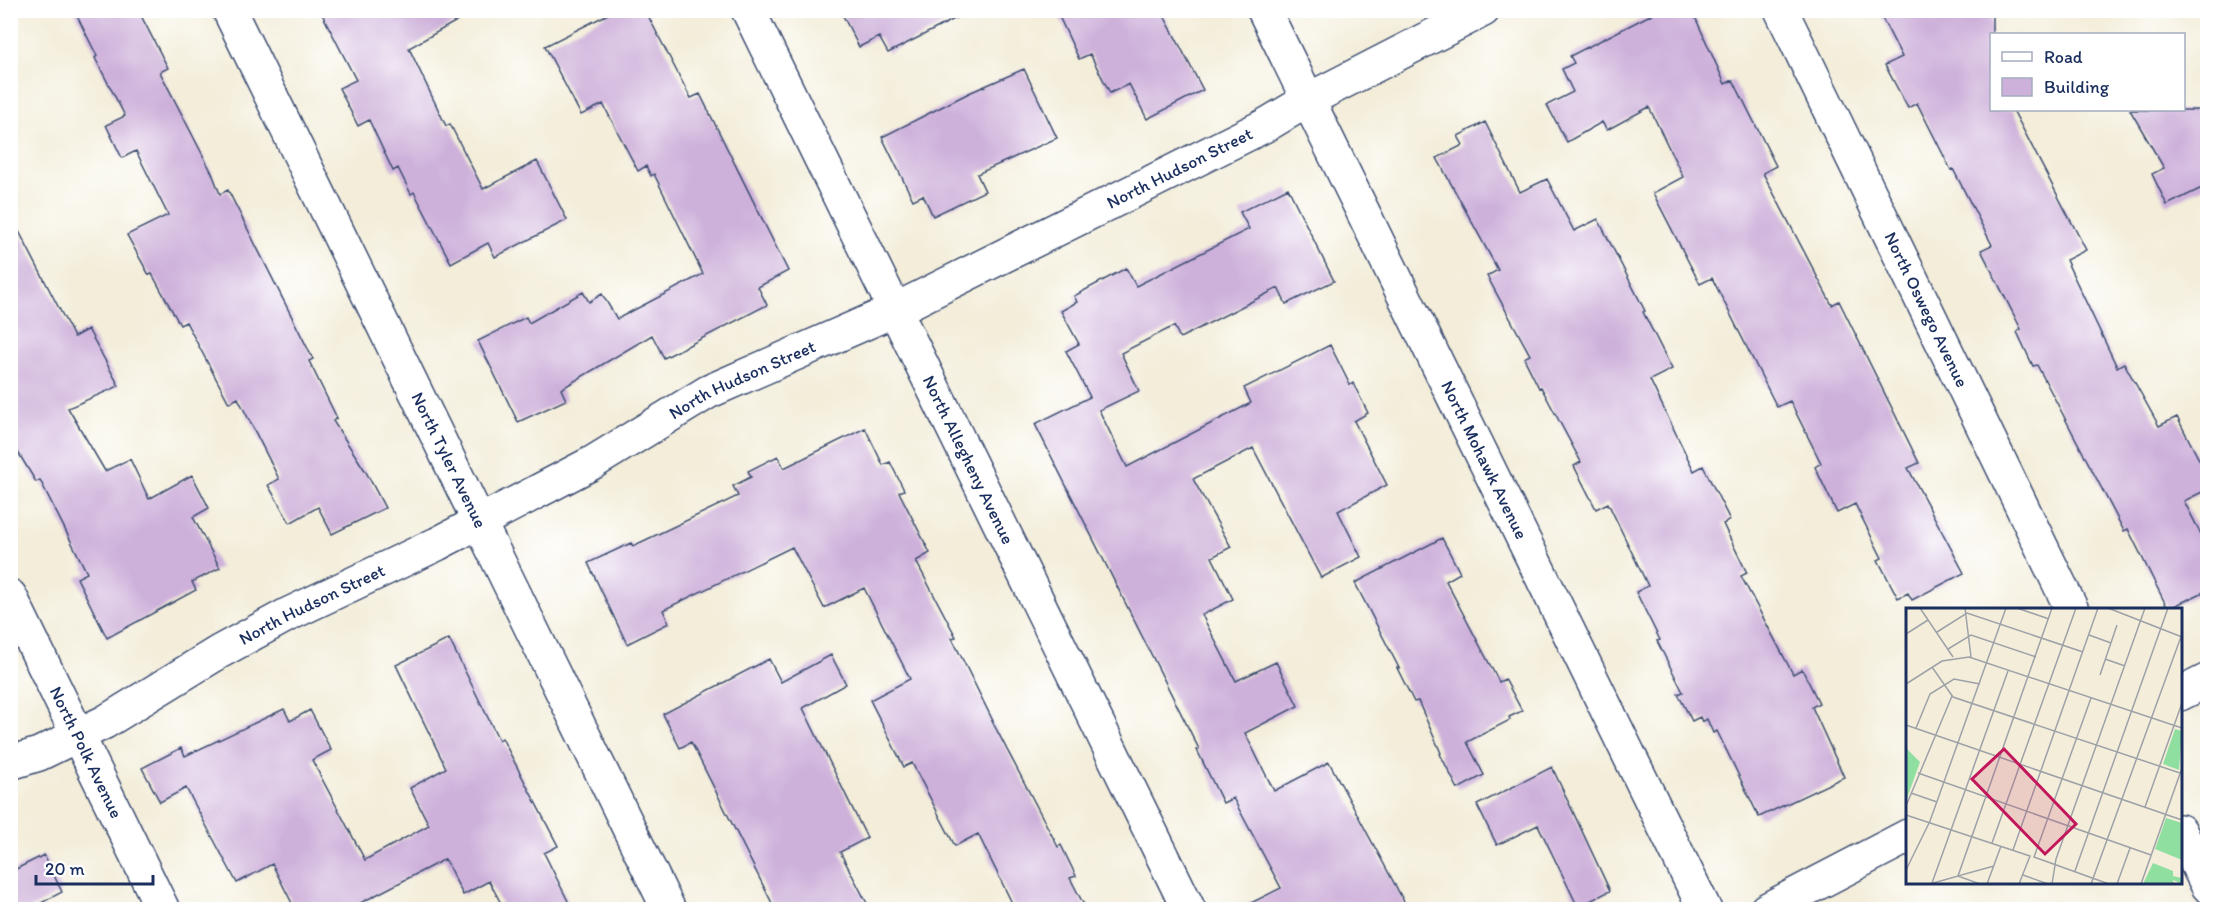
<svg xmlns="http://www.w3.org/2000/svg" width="2218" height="920" font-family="Itim,sans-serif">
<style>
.building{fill:#ceb1da}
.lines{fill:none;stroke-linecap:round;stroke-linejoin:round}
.minor-casing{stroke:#3b4c70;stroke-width:36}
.minor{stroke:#fff;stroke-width:33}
.labels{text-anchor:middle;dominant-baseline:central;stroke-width:5;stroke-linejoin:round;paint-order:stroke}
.street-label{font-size:18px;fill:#1b2f5e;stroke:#fff}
.inset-road{fill:none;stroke:#9da1a8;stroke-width:1.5}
.view{fill:#c2185b;fill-opacity:0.15;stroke:#c2185b;stroke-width:3}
.inset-edge{fill:none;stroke:#1b2f5e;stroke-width:3}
</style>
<rect width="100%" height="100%" fill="#fff"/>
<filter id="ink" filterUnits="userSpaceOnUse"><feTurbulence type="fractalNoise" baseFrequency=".0167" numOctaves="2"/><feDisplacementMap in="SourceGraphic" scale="12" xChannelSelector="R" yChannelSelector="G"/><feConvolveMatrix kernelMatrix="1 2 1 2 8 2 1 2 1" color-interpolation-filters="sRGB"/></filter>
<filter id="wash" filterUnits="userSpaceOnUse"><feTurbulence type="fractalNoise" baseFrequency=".008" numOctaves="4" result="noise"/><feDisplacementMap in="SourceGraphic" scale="24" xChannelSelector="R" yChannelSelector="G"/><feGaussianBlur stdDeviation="1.35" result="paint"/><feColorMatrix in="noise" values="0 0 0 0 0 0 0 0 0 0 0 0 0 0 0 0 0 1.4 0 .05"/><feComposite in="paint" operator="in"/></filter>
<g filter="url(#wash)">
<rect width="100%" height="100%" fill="#f3edd9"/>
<g id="blocks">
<path class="building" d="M 74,10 L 138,10 L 168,68 L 160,72 L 212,173 L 220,194 L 228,190 L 313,359 L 309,361 L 337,418 L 333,421 L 366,472 L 385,508 L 332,534 L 318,507 L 290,523 L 268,485 L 279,479 L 238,398 L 229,403 L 186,322 L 180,325 L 152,274 L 149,275 L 127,235 L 168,215 L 136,151 L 122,158 L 106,125 L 125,116 L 95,58 L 97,56 Z
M 320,10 L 476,10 L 409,48 L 446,126 L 450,124 L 483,189 L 537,161 L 567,220 L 495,257 L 488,243 L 451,263 L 414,192 L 411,194 L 398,168 L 393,171 L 369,120 L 358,126 L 339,88 L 356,80 Z
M 616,10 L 645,10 L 688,93 L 691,98 L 700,94 L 788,271 L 758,287 L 767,305 L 664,358 L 652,335 L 561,389 L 566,400 L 518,422 L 478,341 L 526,317 L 529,323 L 583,292 L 589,302 L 602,294 L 617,319 L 703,274 L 654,174 L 651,176 L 646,166 L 638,171 L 603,104 L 581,115 L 545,46 Z
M 840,10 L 972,10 L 888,53 L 879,37 L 859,47 Z
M 1056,10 L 1161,10 L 1203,90 L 1147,119 L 1129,84 L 1110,93 L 1090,54 L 1079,59 Z
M 1660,10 L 1692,10 L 1725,84 L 1733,80 L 1776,166 L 1763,173 L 1832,305 L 1839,301 L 1919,463 L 1908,468 L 1964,573 L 1912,600 L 1908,593 L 1898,598 L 1878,560 L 1882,558 L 1855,504 L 1837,513 L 1815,467 L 1821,463 L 1790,401 L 1777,407 L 1712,278 L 1700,284 L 1653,193 L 1683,177 L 1649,107 L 1607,130 L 1602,122 L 1567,142 L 1547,105 L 1573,92 L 1562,69 L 1574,63 L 1570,56 Z
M 1878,10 L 1992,10 L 1992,110 L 2013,110 L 2086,250 L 2066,260 L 2117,367 L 2124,363 L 2159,426 L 2177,417 L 2208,477 L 2208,489 L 2184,501 L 2208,548 L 2208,590 L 2168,609 L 2128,529 L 2124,531 L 2037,365 L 2033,366 L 2017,332 L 2021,329 L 1981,250 L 1992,245 L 1953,169 L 1951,170 L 1917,103 L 1908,108 L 1885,65 L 1902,57 Z
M 1024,69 L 1057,138 L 977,174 L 985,191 L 933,216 L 923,195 L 913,200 L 882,137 L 969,93 Z
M 2130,110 L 2208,110 L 2208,185 L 2167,205 L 2152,174 L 2164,168 Z
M 1485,122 L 1520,192 L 1547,179 L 1574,231 L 1598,219 L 1645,311 L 1643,312 L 1672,369 L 1650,380 L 1694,471 L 1703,466 L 1730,520 L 1723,524 L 1747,573 L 1741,576 L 1793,674 L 1802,669 L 1819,703 L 1812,707 L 1844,777 L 1759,817 L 1717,731 L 1713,733 L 1707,719 L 1702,722 L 1700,717 L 1692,721 L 1678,694 L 1683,692 L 1657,641 L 1660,640 L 1636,592 L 1648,586 L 1608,503 L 1596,509 L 1574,466 L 1581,462 L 1541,387 L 1539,388 L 1524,358 L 1530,355 L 1487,276 L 1498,270 L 1437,158 L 1463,145 L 1458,136 Z
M 1288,188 L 1334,281 L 1286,304 L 1278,288 L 1180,338 L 1174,326 L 1121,353 L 1139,391 L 1099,410 L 1127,467 L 1251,403 L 1244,388 L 1330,345 L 1350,385 L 1353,383 L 1368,413 L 1354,421 L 1387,485 L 1338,511 L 1361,557 L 1321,578 L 1253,448 L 1193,479 L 1231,547 L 1212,557 L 1233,599 L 1202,615 L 1236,681 L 1276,662 L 1298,706 L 1245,733 L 1274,791 L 1329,762 L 1408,909 L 1239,909 L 1281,888 L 1233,798 L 1223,803 L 1197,750 L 1199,749 L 1035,424 L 1090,397 L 1066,351 L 1079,344 L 1061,311 L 1077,302 L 1074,296 L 1126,268 L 1136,286 L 1249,229 L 1240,212 Z
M 10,214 L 74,337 L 88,329 L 119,386 L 68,408 L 105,471 L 130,459 L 149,499 L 192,475 L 209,508 L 193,517 L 220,568 L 192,582 L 196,590 L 107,638 L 77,578 L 87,573 L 40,480 L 36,482 L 10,439 Z
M 865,428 L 883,465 L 890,462 L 904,490 L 899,492 L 930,553 L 916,561 L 956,637 L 952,638 L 993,721 L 992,721 L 1058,847 L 1061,845 L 1076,876 L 1070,878 L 1086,909 L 1015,909 L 978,834 L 955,846 L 912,763 L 904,767 L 870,700 L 910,679 L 864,588 L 824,608 L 792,547 L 663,610 L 669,623 L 627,644 L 588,563 L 631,543 L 633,546 L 738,496 L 733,486 L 751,477 L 748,471 L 778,456 L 784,468 Z
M 1442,538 L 1460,573 L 1446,581 L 1499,682 L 1505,679 L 1522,711 L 1509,717 L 1510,720 L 1467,742 L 1484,775 L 1458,789 L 1440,754 L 1441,753 L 1418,701 L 1414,702 L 1397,668 L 1399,668 L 1355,583 Z
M 449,639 L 499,740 L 502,738 L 558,846 L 544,853 L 572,909 L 504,909 L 489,881 L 463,895 L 445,859 L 349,909 L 295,909 L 272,864 L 237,883 L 186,788 L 160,802 L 142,768 L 181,748 L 185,756 L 284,709 L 290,721 L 310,710 L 331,750 L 312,760 L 365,860 L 429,825 L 410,788 L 446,768 L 396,665 Z
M 831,655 L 846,684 L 803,708 L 867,838 L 840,852 L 870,909 L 775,909 L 691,742 L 680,748 L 663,714 L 769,659 L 781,682 Z
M 1552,767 L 1610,891 L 1578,907 L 1538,825 L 1497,845 L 1477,805 Z
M 44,855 L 62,892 L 30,909 L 10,909 L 10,872 Z"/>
</g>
</g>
<g filter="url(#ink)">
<use href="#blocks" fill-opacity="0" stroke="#3b4c70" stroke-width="1.5"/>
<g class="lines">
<g class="minor-casing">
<g id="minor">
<path id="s1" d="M 229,10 L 669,910"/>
<path id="s2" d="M 748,10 L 1189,910"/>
<path id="s3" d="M 1264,10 L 1705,910"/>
<path id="s4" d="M 1781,10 L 2072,610"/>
<path id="s5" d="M 10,596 L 163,910"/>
<path d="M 2180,694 L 2208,680"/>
<path id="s6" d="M 10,763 L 39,754 L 105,722 L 219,652 L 287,615 L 437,544 L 592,463 L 708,392 L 895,310 L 1266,125 L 1308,100 L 1483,10"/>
<path d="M 2180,831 L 2208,886"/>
<path d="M 1766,910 L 1908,836"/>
</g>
</g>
<use href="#minor" class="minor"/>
</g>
</g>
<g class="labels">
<g class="street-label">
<text stroke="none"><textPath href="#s6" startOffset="1314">North Hudson Street</textPath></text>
<text stroke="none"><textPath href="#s4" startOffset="333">North Oswego Avenue</textPath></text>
<text stroke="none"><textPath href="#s6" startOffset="828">North Hudson Street</textPath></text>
<text stroke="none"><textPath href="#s1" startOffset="501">North Tyler Avenue</textPath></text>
<text stroke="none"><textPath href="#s2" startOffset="501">North Allegheny Avenue</textPath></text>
<text stroke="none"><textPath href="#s3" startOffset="501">North Mohawk Avenue</textPath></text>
<text stroke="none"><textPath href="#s6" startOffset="342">North Hudson Street</textPath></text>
<text stroke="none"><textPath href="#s5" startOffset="174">North Polk Avenue</textPath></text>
</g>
</g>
<g transform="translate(1906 608)">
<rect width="276" height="276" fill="#f3edd9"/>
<path d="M 269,121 L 276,123 L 273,162 L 257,156 ZM 0,140 L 14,154 L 0,193 ZM 260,210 L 276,215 L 276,252 L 249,241 ZM 247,255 L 267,263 L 267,268 L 276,270 L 276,276 L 267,272 L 268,276 L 237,276 Z" fill="#8fe0a0"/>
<path class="inset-road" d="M 14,0 L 47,49M 59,0 L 65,49M 111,0 L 143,11M 202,0 L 276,29M 31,24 L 61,5 L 177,44M 0,26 L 22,12M 183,27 L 205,35M 42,41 L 65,27 L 130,49M 199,51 L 219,58M 26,59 L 47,89 L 274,165M 194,67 L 211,17M 0,76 L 36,53 L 63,49 L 276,120M 185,90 L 128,249 L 203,276M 0,117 L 276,212M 10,120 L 24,86 L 48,71 L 74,76M 12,165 L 245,247M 5,185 L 31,194M 0,198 L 46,88M 239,199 L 276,95M 0,207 L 124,248 L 113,276M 86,235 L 170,0M 107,242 L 192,0M 88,258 L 52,268 L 146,0M 0,262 L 24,213 L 100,0M 169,263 L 262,0M 117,267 L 142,276M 26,275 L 102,63M 24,276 L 52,268 L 74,276M 81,276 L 95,238M 146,276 L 150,251 L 239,0M 185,276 L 276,26M 211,276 L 224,240M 235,276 L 276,160"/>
<path class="view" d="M 98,141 L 170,216 L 139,246 L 66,171 Z"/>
<rect width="276" height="276" class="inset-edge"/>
</g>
<rect width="2218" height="920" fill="none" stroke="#fff" stroke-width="36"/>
<rect x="1990" y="33" width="195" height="78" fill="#ffffff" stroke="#a4acbf" stroke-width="1.5"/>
<rect x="2002" y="52" width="30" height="9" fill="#ffffff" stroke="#a4acbf" stroke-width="1.5"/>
<text x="2044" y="63" font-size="18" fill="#1b2f5e">Road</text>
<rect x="2002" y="78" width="30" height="18" fill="#ceb1da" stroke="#a4acbf" stroke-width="1.5"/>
<text x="2044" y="93" font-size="18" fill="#1b2f5e">Building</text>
<path d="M36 875v9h117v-9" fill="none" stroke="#1b2f5e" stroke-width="3"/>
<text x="45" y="875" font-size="18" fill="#1b2f5e" stroke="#ffffff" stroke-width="4.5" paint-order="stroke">20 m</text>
</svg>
